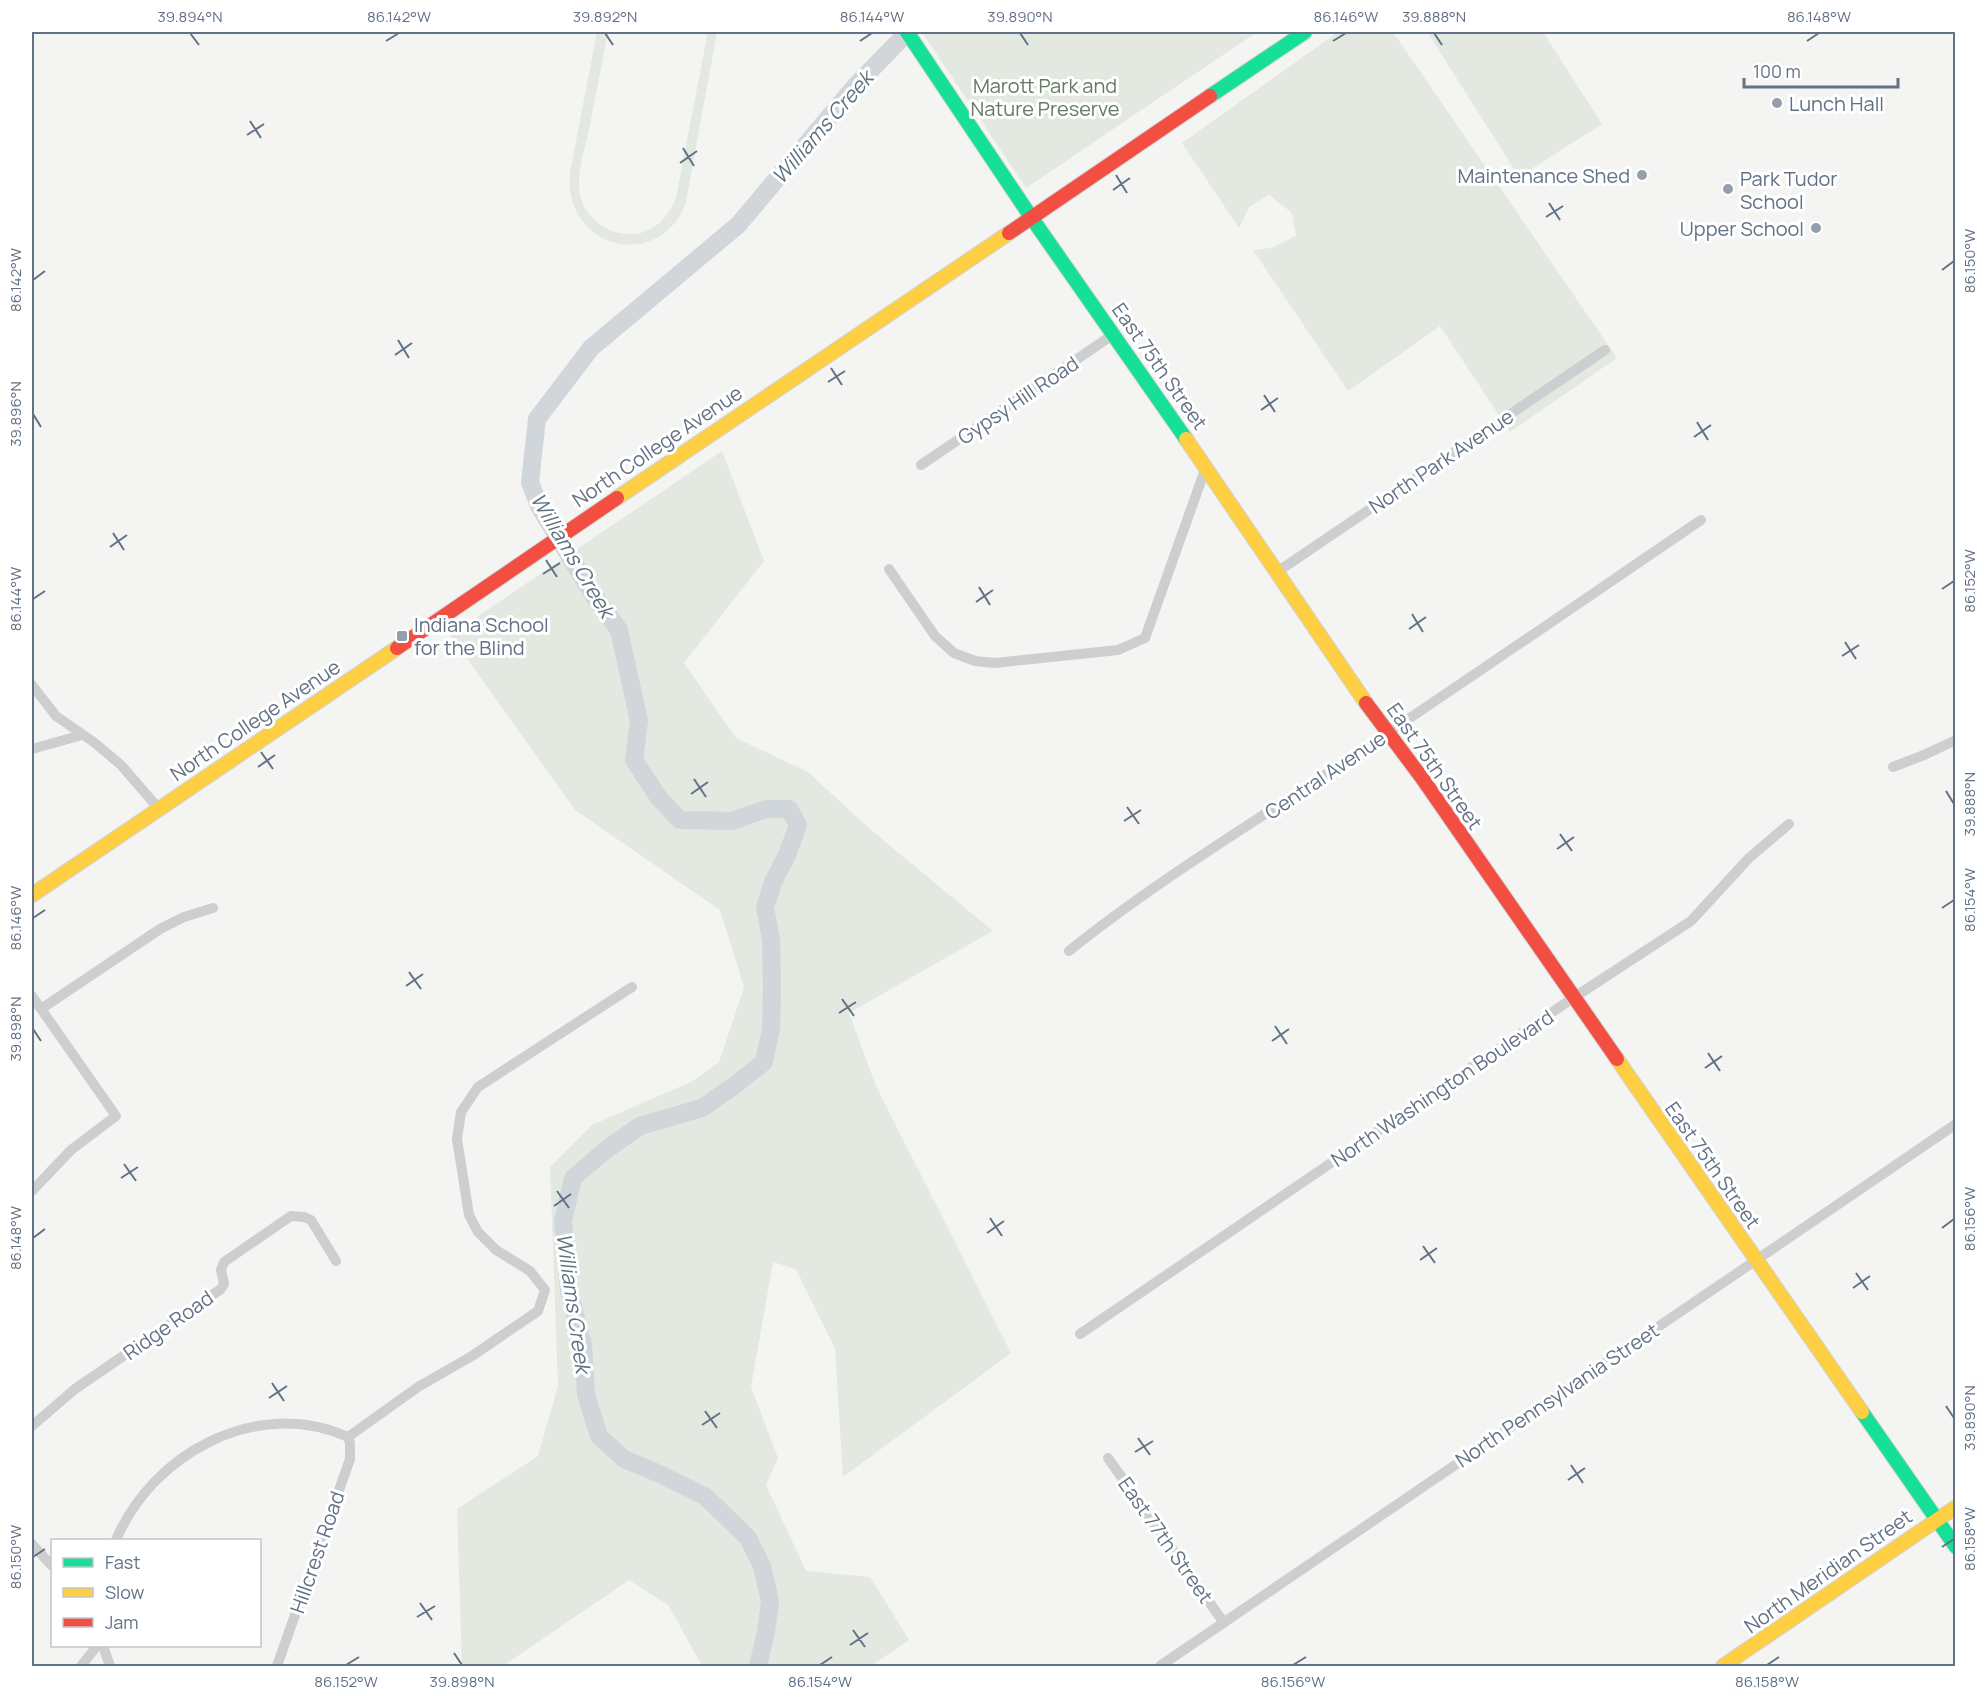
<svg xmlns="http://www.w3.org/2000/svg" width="1987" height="1698" font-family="Manrope,sans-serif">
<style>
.green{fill:#e3e8e0}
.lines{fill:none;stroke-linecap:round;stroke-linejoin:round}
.river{stroke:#d0d6da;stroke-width:18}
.fast-casing{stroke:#d0d2d3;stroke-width:16}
.slow-casing{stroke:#d0d2d3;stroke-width:16}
.jam-casing{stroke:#d0d2d3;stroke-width:16}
.street{stroke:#cdcecf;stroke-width:10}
.fast{stroke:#16e098;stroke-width:14}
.slow{stroke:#ffcf43;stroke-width:14}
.jam{stroke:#f24e42;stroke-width:14}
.ticks{fill:none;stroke:#627185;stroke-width:2}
.poi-dot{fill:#959fab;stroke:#fff;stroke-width:2}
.labels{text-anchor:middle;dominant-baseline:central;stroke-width:6;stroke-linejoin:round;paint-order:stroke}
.park-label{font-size:20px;fill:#637b61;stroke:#fff}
.poi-label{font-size:20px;fill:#627185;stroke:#fff;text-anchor:start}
.street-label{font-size:20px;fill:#627185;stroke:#fff}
.water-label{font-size:21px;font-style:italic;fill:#5e7382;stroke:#fff}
.neatline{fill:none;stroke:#627185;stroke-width:2}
.ticks-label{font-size:15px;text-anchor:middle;fill:#627185}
</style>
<rect width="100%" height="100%" fill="#f4f5f2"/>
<path class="green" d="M 597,32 L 608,32 C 602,64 595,97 589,130 C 584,152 575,177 581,198 C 587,221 611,236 634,234 C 655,232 668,217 676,198 L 707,36 L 706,32 L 717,32 L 686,202 C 661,273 562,250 570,172 Z
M 922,32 L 1257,32 L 1026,188 Z
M 1338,32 L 1393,32 L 1617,358 L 1510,432 L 1440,326 L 1348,391 L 1253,250 L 1271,248 L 1296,236 L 1292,213 L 1269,195 L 1249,207 L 1239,228 L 1182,143 Z
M 1430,32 L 1543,32 L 1602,124 L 1519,177 L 1428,33 Z
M 722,451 L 764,561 L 684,663 L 736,738 L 808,772 L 871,830 L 993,931 L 849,1013 L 876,1086 L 1011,1353 L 843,1477 L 835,1349 L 796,1269 L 773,1262 L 751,1387 L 778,1458 L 766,1485 L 806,1571 L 870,1577 L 909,1640 L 871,1666 L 702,1666 L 669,1606 L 629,1580 L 503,1666 L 462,1666 L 457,1509 L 538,1456 L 558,1386 L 550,1167 L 592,1125 L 693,1081 L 719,1062 L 744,987 L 720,910 L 575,810 L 450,635 Z"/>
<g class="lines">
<path class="river" d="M 758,1666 L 766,1632 L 770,1601 L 762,1566 L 748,1538 L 705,1496 L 655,1472 L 624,1459 L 599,1436 L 586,1395 L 583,1345 L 569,1291 L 563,1221 L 573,1178 L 607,1149 L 640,1126 L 702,1108 L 735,1085 L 764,1062 L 771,1029 L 772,987 L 771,940 L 765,907 L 774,880 L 787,855 L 798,825 L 789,809 L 766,809 L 732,821 L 680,820 L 659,798 L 634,760 L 639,721 L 619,630 L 594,596 L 539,506 L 530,482 L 537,419 L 591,348 L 738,225 L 857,84 L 908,32"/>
<g class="fast-casing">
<path id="fast" d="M 907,32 L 1031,217 L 1186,439
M 1210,96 L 1305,32
M 1862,1412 L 1956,1547"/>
</g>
<g class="slow-casing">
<path id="slow" d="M 1186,439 L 1366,703
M 617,498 L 1009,233
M 32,895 L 397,648
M 1617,1059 L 1862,1412
M 1723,1666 L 1956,1507"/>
</g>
<g class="jam-casing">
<path id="jam" d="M 1009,233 L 1210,96
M 397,648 L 617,498
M 1366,703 L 1422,778 L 1617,1059"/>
</g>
<path class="street" d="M 921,465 L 1114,334
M 889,569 L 935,636 L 954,653 L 975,661 L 995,663 L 1118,650 L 1145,638 L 1206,467
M 1277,572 L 1605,350
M 32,685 L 56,716 L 95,743 L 121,765 L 159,809
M 32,749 L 82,735
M 1893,767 L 1924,755 L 1956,740
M 1069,951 C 1152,884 1245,828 1334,769 C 1457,687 1579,603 1701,520
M 32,996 L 116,1116 L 71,1150 L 32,1191
M 41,1009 L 160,929 L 184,917 L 213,908
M 1080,1334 L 1573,998 L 1691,921 L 1749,858 L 1789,824
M 32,1426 L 75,1389 L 221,1289 L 224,1284 L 221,1270 L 224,1262 L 291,1216 L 304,1217 L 311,1220 L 336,1261
M 348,1437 L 418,1387 L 472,1356 L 538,1311 L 545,1290 L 530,1271 L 496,1250 L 478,1232 L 469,1215 L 457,1139 L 461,1112 L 478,1087 L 632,987
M 1108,1458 L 1224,1623
M 116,1540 C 152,1454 257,1396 348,1437
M 32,1544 L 52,1566
M 103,1646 L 110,1666
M 81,1666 L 97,1646
M 277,1666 L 350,1459 L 350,1443 L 348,1437
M 1160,1666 L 1956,1124"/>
<use href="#fast" class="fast"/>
<use href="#slow" class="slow"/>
<use href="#jam" class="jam"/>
</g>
<path class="ticks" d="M 190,33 L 199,45M 605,33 L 613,45M 1020,33 L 1028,45M 1434,33 L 1442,45M 386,41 L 399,33M 860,41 L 872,33M 1333,41 L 1346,33M 1807,41 L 1819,33M 250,121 L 261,138M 247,135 L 264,124M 683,148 L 694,166M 680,163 L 697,151M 1116,175 L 1127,193M 1113,190 L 1130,178M 1549,203 L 1560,220M 1546,217 L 1563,206M 1942,270 L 1954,261M 33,280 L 45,271M 398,340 L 409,358M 395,355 L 412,343M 831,368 L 842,385M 828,382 L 845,371M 1264,395 L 1275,412M 1261,410 L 1278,398M 33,414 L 41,427M 1697,422 L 1708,440M 1694,437 L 1711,425M 113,533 L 124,550M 110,547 L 127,535M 546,560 L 557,577M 543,574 L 560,563M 979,587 L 990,605M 1942,589 L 1954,581M 33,599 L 45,591M 976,602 L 993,590M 1412,614 L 1423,632M 1409,629 L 1426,617M 1845,642 L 1856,659M 1842,656 L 1859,645M 261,752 L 273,769M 258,767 L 275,755M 694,779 L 706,797M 1946,791 L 1954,804M 691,794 L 708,782M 1127,807 L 1139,824M 1124,821 L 1141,810M 1560,834 L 1572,851M 1557,849 L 1574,837M 1942,908 L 1954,900M 33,918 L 45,910M 409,972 L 421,989M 406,986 L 423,974M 842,999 L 854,1016M 839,1013 L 856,1002M 1275,1026 L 1287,1044M 33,1029 L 41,1041M 1272,1041 L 1289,1029M 1708,1053 L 1720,1071M 1705,1068 L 1722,1056M 124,1164 L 136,1181M 121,1178 L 138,1167M 557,1191 L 569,1208M 554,1206 L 571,1194M 990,1218 L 1002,1236M 1942,1228 L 1954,1219M 987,1233 L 1004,1221M 33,1238 L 45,1229M 1423,1246 L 1435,1263M 1420,1260 L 1437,1248M 1856,1273 L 1868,1290M 1853,1288 L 1870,1276M 272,1383 L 284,1401M 269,1398 L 287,1386M 1946,1406 L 1954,1418M 705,1411 L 717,1428M 702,1425 L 720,1413M 1138,1438 L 1150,1455M 1135,1452 L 1153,1441M 1571,1465 L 1583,1483M 1568,1480 L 1585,1468M 1942,1547 L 1954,1539M 33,1557 L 45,1549M 420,1603 L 432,1620M 417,1617 L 435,1606M 853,1630 L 865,1647M 850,1645 L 868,1633M 454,1653 L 462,1665M 346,1665 L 359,1657M 820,1665 L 832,1657M 1293,1665 L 1306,1657M 1767,1665 L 1779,1657"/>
<g class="poi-dot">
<circle cx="1777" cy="103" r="6"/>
<circle cx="1642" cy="175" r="6"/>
<circle cx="1728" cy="189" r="6"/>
<circle cx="1816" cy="228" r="6"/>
<rect x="396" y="630" width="12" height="12" rx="3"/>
</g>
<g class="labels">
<g class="park-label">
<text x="1045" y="85">Marott Park and<tspan x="1045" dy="23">Nature Preserve</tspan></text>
</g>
<g class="poi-label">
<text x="1789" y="103">Lunch Hall</text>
<text x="1630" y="175" text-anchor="end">Maintenance Shed</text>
<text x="1740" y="178">Park Tudor<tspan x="1740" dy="23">School</tspan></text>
<text x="1804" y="228" text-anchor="end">Upper School</text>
<text x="414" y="624">Indiana School<tspan x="414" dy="23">for the Blind</tspan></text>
</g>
<g class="street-label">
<text transform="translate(1160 366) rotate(55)">East 75th Street</text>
<text transform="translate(1018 400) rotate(-34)">Gypsy Hill Road</text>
<text transform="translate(657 446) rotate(-34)">North College Avenue</text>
<text transform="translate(1441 461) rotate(-34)">North Park Avenue</text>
<text transform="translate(255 720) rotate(-34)">North College Avenue</text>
<text transform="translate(1435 766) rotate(55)">East 75th Street</text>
<text transform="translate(1325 775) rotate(-34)">Central Avenue</text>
<text transform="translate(1442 1088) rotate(-34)">North Washington Boulevard</text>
<text transform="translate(1713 1165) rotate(55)">East 75th Street</text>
<text transform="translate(168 1325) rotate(-35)">Ridge Road</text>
<text transform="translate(1557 1395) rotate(-34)">North Pennsylvania Street</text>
<text transform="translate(1166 1540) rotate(55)">East 77th Street</text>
<text transform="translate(317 1552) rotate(-71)">Hillcrest Road</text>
<text transform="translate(1828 1571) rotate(-35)">North Meridian Street</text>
</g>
<g class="water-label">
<text transform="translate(822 127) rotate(-49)">Williams Creek</text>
<text transform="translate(573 555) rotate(59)">Williams Creek</text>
<text transform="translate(574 1303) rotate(82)">Williams Creek</text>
</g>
</g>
<rect width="1987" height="1698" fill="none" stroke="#ffffff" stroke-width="66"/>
<rect x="51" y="1539" width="210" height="108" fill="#ffffff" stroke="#c0c6ce" stroke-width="1.5"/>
<rect x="63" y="1558" width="30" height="9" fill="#16e098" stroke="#c0c6ce" stroke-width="1.5"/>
<text x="105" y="1569" font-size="18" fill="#627185">Fast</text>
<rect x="63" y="1588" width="30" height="9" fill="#ffcf43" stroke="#c0c6ce" stroke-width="1.5"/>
<text x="105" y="1599" font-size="18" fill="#627185">Slow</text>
<rect x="63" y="1618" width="30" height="9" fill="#f24e42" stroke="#c0c6ce" stroke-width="1.5"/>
<text x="105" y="1629" font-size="18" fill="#627185">Jam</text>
<path d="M1744 78v9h154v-9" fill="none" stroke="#627185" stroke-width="3"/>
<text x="1753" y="78" font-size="18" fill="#627185" stroke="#ffffff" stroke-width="4.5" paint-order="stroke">100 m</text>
<rect x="33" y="33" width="1921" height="1632" class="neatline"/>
<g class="ticks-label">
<text x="190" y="22">39.894°N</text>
<text x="399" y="22">86.142°W</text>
<text x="605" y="22">39.892°N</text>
<text x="872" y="22">86.144°W</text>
<text x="1020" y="22">39.890°N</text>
<text x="1346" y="22">86.146°W</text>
<text x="1434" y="22">39.888°N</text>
<text x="1819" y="22">86.148°W</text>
<text transform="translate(1970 261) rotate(-90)" y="5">86.150°W</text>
<text transform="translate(16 280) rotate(-90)" y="5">86.142°W</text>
<text transform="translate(16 414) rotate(-90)" y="5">39.896°N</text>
<text transform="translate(1970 581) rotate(-90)" y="5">86.152°W</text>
<text transform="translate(16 599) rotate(-90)" y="5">86.144°W</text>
<text transform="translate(1970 804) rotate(-90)" y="5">39.888°N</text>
<text transform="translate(1970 900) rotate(-90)" y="5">86.154°W</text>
<text transform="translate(16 918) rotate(-90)" y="5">86.146°W</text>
<text transform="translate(16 1029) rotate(-90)" y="5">39.898°N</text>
<text transform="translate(1970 1219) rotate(-90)" y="5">86.156°W</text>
<text transform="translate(16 1238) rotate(-90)" y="5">86.148°W</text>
<text transform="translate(1970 1418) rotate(-90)" y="5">39.890°N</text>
<text transform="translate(1970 1539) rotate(-90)" y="5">86.158°W</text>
<text transform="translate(16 1557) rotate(-90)" y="5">86.150°W</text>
<text x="346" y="1687">86.152°W</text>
<text x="462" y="1687">39.898°N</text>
<text x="820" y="1687">86.154°W</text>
<text x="1293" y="1687">86.156°W</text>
<text x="1767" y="1687">86.158°W</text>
</g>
</svg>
